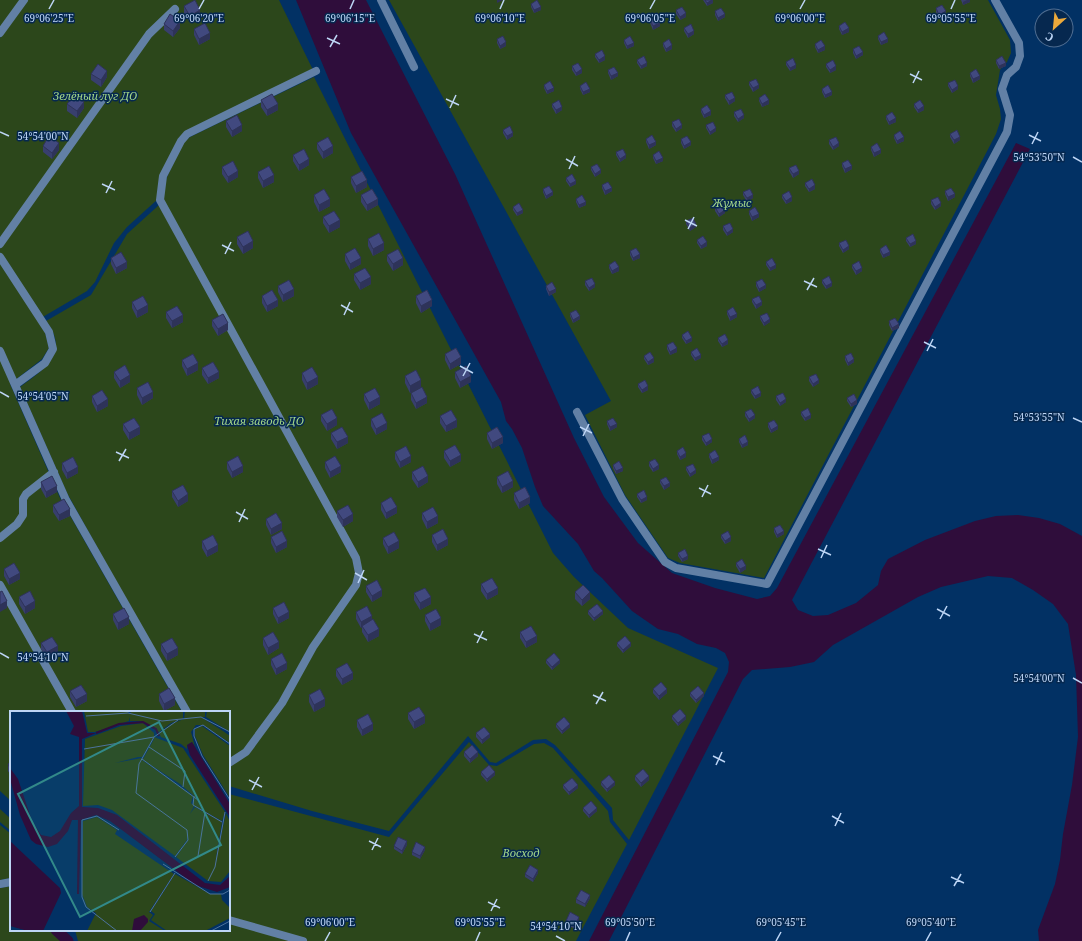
<svg xmlns="http://www.w3.org/2000/svg" width="1082" height="941" font-family="'Noto Serif',serif">
<style>
.green{fill:#2c471b}
.water{fill:#2f0d3b}
.lines{fill:none;stroke-linecap:round;stroke-linejoin:round}
.canal{stroke:#2f0d3b;stroke-width:11}
.minor{stroke:#6280a5;stroke-width:8}
.wall{fill:#383f6d}
.shaded-wall{fill:#2e3359}
.building{fill:#41497f;stroke:#2e3359}
.ticks{fill:none;stroke:#bdd5f5;stroke-width:1.5}
.labels{text-anchor:middle;dominant-baseline:central;stroke-width:3;stroke-linejoin:round;paint-order:stroke}
.park-label{font-size:11px;font-style:italic;fill:#a3d687;stroke:#06284f}
.inset-river{fill:none;stroke:#2f0d3b;stroke-width:2}
.inset-road{fill:none;stroke:#4d739e;stroke-width:1}
.view{fill:#328989;fill-opacity:0.15;stroke:#328989;stroke-width:2}
.inset-edge{fill:none;stroke:#bdd5f5;stroke-width:2}
.ticks-label{font-size:10px;text-anchor:middle;fill:#bdd5f5;stroke:#06284f;stroke-width:3;stroke-linejoin:round;paint-order:stroke}
</style>
<rect width="100%" height="100%" fill="#023164"/>
<path class="green" d="M 0,0 L 22,0 L 0,30 Z
M 27,0 L 279,0 L 313,70 L 179,139 L 158,199 L 127,227 L 114,243 L 95,282 L 87,291 L 41,318 L 0,254 L 0,38 Z
M 389,0 L 988,0 L 1010,40 L 1011,53 L 1007,62 L 1000,70 L 996,95 L 1000,109 L 1001,119 L 996,134 L 764,578 L 680,563 L 668,558 L 625,495 L 585,415 L 611,401 Z
M 314,77 L 553,553 L 574,577 L 628,628 L 718,668 L 629,840 L 613,820 L 612,808 L 555,745 L 546,739 L 533,740 L 496,763 L 490,762 L 468,736 L 389,831 L 312,811 L 229,786 L 229,712 L 189,712 L 67,493 L 20,387 C 37,374 63,359 54,335 C 53,330 49,325 46,321 L 91,295 L 127,234 L 159,205 L 167,177 L 183,143 L 190,137 Z
M 0,262 L 45,332 L 49,348 L 42,359 L 10,384 L 60,498 L 182,712 L 11,712 L 11,801 L 0,791 Z
M 469,742 L 489,765 L 497,766 L 534,744 L 544,743 L 553,748 L 608,811 L 610,822 L 627,844 L 576,941 L 78,941 L 75,930 L 229,930 L 229,794 L 389,837 Z
M 0,809 L 11,819 L 11,831 L 0,822 Z
M 0,825 L 11,834 L 11,878 L 0,880 Z
M 11,886 L 11,930 L 51,930 L 62,941 L 0,941 L 0,888 Z"/>
<path class="water" d="M 296,0 L 366,0 L 455,174 L 574,438 L 604,497 L 638,543 L 672,573 L 715,588 L 757,599 L 770,596 L 777,588 L 1016,143 L 1030,149 L 792,600 L 798,610 L 813,616 L 828,615 L 856,603 L 878,585 L 881,571 L 888,559 L 925,540 L 975,521 L 996,516 L 1018,515 L 1039,518 L 1060,524 L 1082,536 L 1082,941 L 1039,941 L 1038,930 L 1055,884 L 1060,860 L 1063,834 L 1072,785 L 1078,737 L 1076,675 L 1068,624 L 1053,604 L 1033,590 L 1012,578 L 988,576 L 941,587 L 918,597 L 833,645 L 814,662 L 790,667 L 752,670 L 743,679 L 609,941 L 589,941 L 728,672 L 729,662 L 725,653 L 716,648 L 697,644 L 678,634 L 658,629 L 632,611 L 602,578 L 594,571 L 578,544 L 543,506 L 535,487 L 522,448 L 512,429 L 506,421 L 501,402 L 351,133 Z"/>
<g class="lines">
<path class="canal" d="M 56,930 L 68,941"/>
<path class="minor" d="M 381,0 L 414,67
M 0,33 L 24,0
M 0,244 L 149,34 L 175,9
M 0,257 L 49,332 L 53,349 L 45,363 L 15,385
M 0,351 L 66,500 L 187,712
M 577,412 L 622,499 L 665,562 L 676,568 L 767,584 L 1007,132 L 1010,115 L 1002,89 L 1007,75 L 1016,67 L 1020,56 L 1019,43 L 995,0
M 0,538 L 17,524 L 23,515 L 23,499 L 26,494 L 54,472
M 0,585 L 72,712
M 229,763 L 246,752 L 282,703 L 313,647 L 356,585 L 359,573 L 356,558 L 160,200 L 163,176 L 181,141 L 187,134 L 316,71
M 0,884 L 11,882
M 229,920 L 303,941"/>
</g>
<path class="wall" d="M 703,0 L 713,0 L 713,3 L 707,6 Z
M 961,0 L 970,0 L 970,2 L 963,5 Z
M 531,4 L 541,10 L 534,13 L 531,7 Z
M 184,6 L 200,17 L 190,23 L 184,13 Z
M 936,8 L 946,14 L 939,18 L 936,12 Z
M 676,10 L 686,17 L 680,20 L 676,14 Z
M 715,11 L 725,17 L 718,21 L 715,15 Z
M 650,20 L 660,26 L 653,30 L 650,23 Z
M 164,24 L 180,28 L 173,37 L 164,30 Z
M 839,26 L 849,32 L 842,35 L 839,29 Z
M 684,28 L 694,34 L 688,38 L 684,31 Z
M 194,29 L 210,39 L 199,45 L 194,35 Z
M 878,36 L 888,42 L 881,45 L 878,39 Z
M 497,39 L 506,46 L 500,49 L 497,43 Z
M 624,40 L 634,46 L 627,49 L 624,43 Z
M 663,43 L 672,49 L 666,52 L 663,46 Z
M 815,44 L 825,50 L 818,53 L 815,47 Z
M 853,49 L 863,55 L 856,59 L 853,53 Z
M 595,54 L 605,60 L 599,63 L 595,57 Z
M 637,60 L 647,66 L 641,69 L 637,63 Z
M 996,60 L 1006,66 L 999,69 L 996,63 Z
M 786,62 L 796,68 L 790,71 L 786,65 Z
M 826,64 L 836,70 L 830,73 L 826,67 Z
M 572,66 L 582,73 L 576,76 L 572,70 Z
M 608,70 L 618,76 L 611,80 L 608,73 Z
M 970,73 L 980,79 L 973,83 L 970,76 Z
M 91,74 L 107,77 L 101,87 L 91,80 Z
M 749,82 L 759,88 L 753,92 L 749,85 Z
M 948,83 L 958,89 L 952,93 L 948,86 Z
M 544,85 L 554,91 L 547,94 L 544,88 Z
M 580,86 L 590,92 L 583,95 L 580,89 Z
M 822,89 L 832,95 L 825,98 L 822,92 Z
M 725,95 L 735,101 L 729,105 L 725,98 Z
M 759,98 L 769,104 L 762,107 L 759,101 Z
M 261,100 L 278,110 L 267,116 L 261,107 Z
M 67,104 L 84,108 L 77,118 L 67,111 Z
M 552,104 L 562,110 L 556,114 L 552,107 Z
M 914,104 L 924,110 L 918,113 L 914,107 Z
M 701,109 L 711,115 L 704,118 L 701,112 Z
M 734,112 L 744,118 L 738,122 L 734,116 Z
M 886,116 L 896,122 L 889,125 L 886,119 Z
M 226,121 L 242,131 L 232,137 L 226,127 Z
M 672,122 L 682,128 L 676,132 L 672,126 Z
M 706,125 L 716,131 L 710,135 L 706,128 Z
M 503,130 L 513,136 L 507,140 L 503,133 Z
M 950,134 L 960,140 L 954,144 L 950,137 Z
M 894,135 L 904,141 L 897,144 L 894,138 Z
M 646,139 L 656,145 L 649,149 L 646,142 Z
M 681,139 L 691,145 L 684,149 L 681,143 Z
M 829,140 L 839,146 L 833,150 L 829,144 Z
M 317,143 L 333,153 L 323,159 L 317,149 Z
M 43,146 L 59,150 L 52,159 L 43,152 Z
M 871,147 L 881,153 L 874,157 L 871,150 Z
M 616,152 L 626,158 L 620,162 L 616,155 Z
M 293,155 L 309,165 L 299,171 L 293,161 Z
M 653,155 L 663,161 L 656,164 L 653,158 Z
M 842,163 L 852,169 L 845,173 L 842,166 Z
M 222,167 L 238,177 L 228,183 L 222,174 Z
M 591,167 L 601,173 L 595,177 L 591,170 Z
M 789,168 L 799,174 L 793,178 L 789,171 Z
M 258,172 L 274,182 L 263,188 L 258,178 Z
M 351,177 L 367,187 L 356,193 L 351,183 Z
M 566,178 L 576,184 L 570,187 L 566,181 Z
M 805,183 L 815,189 L 809,192 L 805,186 Z
M 602,185 L 612,191 L 605,195 L 602,188 Z
M 543,189 L 553,195 L 546,199 L 543,192 Z
M 945,191 L 955,197 L 948,201 L 945,194 Z
M 743,192 L 753,198 L 747,202 L 743,195 Z
M 314,195 L 330,206 L 319,212 L 314,202 Z
M 361,195 L 378,205 L 367,211 L 361,202 Z
M 782,195 L 792,201 L 786,204 L 782,198 Z
M 576,199 L 586,205 L 579,208 L 576,202 Z
M 931,200 L 941,206 L 935,210 L 931,204 Z
M 513,207 L 523,213 L 517,216 L 513,210 Z
M 715,207 L 725,213 L 719,217 L 715,211 Z
M 749,211 L 759,217 L 752,221 L 749,214 Z
M 323,217 L 340,227 L 329,233 L 323,223 Z
M 686,221 L 696,227 L 690,231 L 686,224 Z
M 723,226 L 733,232 L 727,236 L 723,230 Z
M 237,237 L 253,248 L 243,254 L 237,244 Z
M 906,238 L 916,244 L 910,247 L 906,241 Z
M 368,239 L 384,250 L 373,256 L 368,246 Z
M 697,240 L 707,246 L 701,249 L 697,243 Z
M 839,243 L 849,249 L 843,253 L 839,246 Z
M 880,249 L 890,255 L 883,258 L 880,252 Z
M 630,251 L 640,258 L 633,261 L 630,255 Z
M 345,254 L 361,264 L 350,270 L 345,261 Z
M 387,255 L 403,265 L 393,271 L 387,261 Z
M 111,258 L 127,268 L 116,274 L 111,264 Z
M 766,262 L 776,268 L 770,271 L 766,265 Z
M 609,265 L 619,271 L 612,274 L 609,268 Z
M 852,265 L 862,271 L 856,275 L 852,268 Z
M 354,274 L 371,284 L 360,290 L 354,280 Z
M 822,280 L 832,286 L 826,289 L 822,283 Z
M 585,281 L 595,287 L 589,291 L 585,285 Z
M 756,282 L 766,288 L 759,292 L 756,286 Z
M 278,286 L 294,296 L 283,302 L 278,292 Z
M 546,286 L 556,292 L 549,296 L 546,289 Z
M 262,296 L 278,306 L 267,312 L 262,303 Z
M 416,296 L 432,306 L 421,313 L 416,303 Z
M 752,299 L 762,305 L 756,309 L 752,302 Z
M 132,302 L 148,312 L 137,318 L 132,308 Z
M 727,311 L 737,317 L 730,321 L 727,314 Z
M 166,312 L 183,322 L 172,328 L 166,318 Z
M 570,313 L 580,319 L 573,323 L 570,316 Z
M 760,316 L 770,322 L 764,326 L 760,319 Z
M 212,320 L 228,330 L 218,336 L 212,326 Z
M 889,321 L 899,328 L 892,331 L 889,325 Z
M 682,335 L 692,341 L 686,344 L 682,338 Z
M 718,338 L 728,344 L 722,347 L 718,341 Z
M 667,345 L 677,352 L 670,355 L 667,349 Z
M 691,352 L 701,358 L 695,361 L 691,355 Z
M 445,354 L 461,364 L 450,370 L 445,360 Z
M 644,356 L 654,362 L 648,365 L 644,359 Z
M 845,356 L 854,362 L 848,366 L 845,360 Z
M 182,360 L 198,370 L 187,376 L 182,366 Z
M 202,368 L 219,378 L 208,384 L 202,375 Z
M 114,372 L 130,382 L 120,388 L 114,378 Z
M 455,372 L 471,382 L 460,388 L 455,378 Z
M 302,373 L 318,384 L 307,390 L 302,380 Z
M 405,376 L 421,387 L 410,393 L 405,383 Z
M 809,377 L 819,383 L 813,387 L 809,381 Z
M 638,384 L 648,390 L 642,393 L 638,387 Z
M 137,388 L 153,398 L 142,405 L 137,395 Z
M 751,390 L 761,396 L 755,399 L 751,393 Z
M 411,393 L 427,403 L 416,409 L 411,400 Z
M 364,394 L 380,404 L 369,410 L 364,400 Z
M 92,396 L 108,406 L 97,412 L 92,402 Z
M 776,396 L 786,402 L 780,406 L 776,400 Z
M 847,398 L 857,404 L 851,407 L 847,401 Z
M 745,412 L 755,418 L 749,422 L 745,416 Z
M 801,412 L 811,418 L 805,421 L 801,415 Z
M 321,415 L 337,425 L 327,431 L 321,421 Z
M 440,416 L 457,427 L 446,432 L 440,423 Z
M 371,419 L 387,429 L 376,435 L 371,426 Z
M 607,421 L 617,427 L 610,431 L 607,424 Z
M 768,423 L 778,429 L 771,433 L 768,427 Z
M 123,424 L 140,434 L 129,440 L 123,430 Z
M 331,433 L 348,443 L 337,449 L 331,439 Z
M 487,433 L 503,443 L 492,449 L 487,439 Z
M 702,436 L 712,442 L 706,446 L 702,440 Z
M 739,439 L 748,445 L 742,448 L 739,442 Z
M 444,451 L 461,461 L 450,467 L 444,458 Z
M 677,451 L 686,457 L 680,460 L 677,454 Z
M 395,452 L 411,462 L 400,468 L 395,459 Z
M 709,454 L 719,460 L 712,464 L 709,457 Z
M 227,462 L 243,472 L 232,478 L 227,469 Z
M 325,462 L 341,472 L 330,478 L 325,468 Z
M 649,462 L 659,469 L 653,472 L 649,466 Z
M 62,463 L 78,473 L 67,479 L 62,470 Z
M 613,465 L 623,471 L 616,474 L 613,468 Z
M 686,467 L 696,473 L 690,477 L 686,470 Z
M 412,472 L 428,482 L 418,488 L 412,479 Z
M 497,477 L 513,487 L 502,493 L 497,484 Z
M 660,480 L 670,486 L 664,490 L 660,483 Z
M 41,482 L 57,492 L 46,498 L 41,489 Z
M 172,491 L 188,501 L 178,507 L 172,497 Z
M 514,493 L 530,503 L 519,509 L 514,500 Z
M 637,494 L 647,500 L 641,503 L 637,497 Z
M 381,503 L 397,513 L 386,519 L 381,510 Z
M 53,505 L 70,516 L 59,521 L 53,512 Z
M 337,511 L 353,521 L 343,527 L 337,517 Z
M 422,513 L 438,523 L 427,529 L 422,519 Z
M 266,519 L 282,529 L 271,535 L 266,525 Z
M 774,528 L 784,534 L 777,538 L 774,532 Z
M 432,535 L 448,545 L 437,551 L 432,542 Z
M 721,535 L 731,541 L 725,544 L 721,538 Z
M 271,537 L 287,547 L 276,553 L 271,543 Z
M 383,538 L 399,548 L 388,554 L 383,544 Z
M 202,541 L 218,551 L 207,557 L 202,548 Z
M 678,553 L 688,559 L 682,562 L 678,556 Z
M 736,563 L 746,569 L 740,573 L 736,566 Z
M 4,569 L 20,579 L 9,585 L 4,576 Z
M 481,584 L 498,594 L 487,600 L 481,591 Z
M 366,586 L 382,596 L 372,602 L 366,592 Z
M 575,592 L 590,599 L 582,606 L 575,599 Z
M 414,593 L 431,604 L 420,610 L 414,600 Z
M 19,597 L 35,608 L 25,614 L 19,604 Z
M 273,608 L 289,618 L 278,624 L 273,614 Z
M 588,611 L 603,614 L 594,621 L 588,614 Z
M 356,612 L 372,620 L 379,636 L 368,642 L 362,632 L 362,628 L 361,628 L 356,619 Z
M 113,614 L 129,624 L 118,630 L 113,620 Z
M 425,615 L 441,625 L 430,631 L 425,621 Z
M 520,632 L 537,642 L 526,648 L 520,638 Z
M 263,638 L 279,648 L 268,655 L 263,645 Z
M 41,643 L 58,653 L 47,659 L 41,649 Z
M 617,643 L 631,646 L 623,653 L 617,646 Z
M 161,644 L 178,655 L 167,661 L 161,651 Z
M 271,659 L 287,669 L 276,675 L 271,665 Z
M 546,660 L 560,663 L 552,670 L 546,663 Z
M 336,669 L 353,679 L 342,685 L 336,676 Z
M 653,689 L 667,693 L 659,700 L 653,693 Z
M 70,691 L 87,701 L 76,707 L 70,697 Z
M 690,693 L 704,696 L 696,703 L 690,696 Z
M 159,694 L 175,705 L 164,711 L 159,701 Z
M 309,695 L 325,706 L 314,712 L 309,702 Z
M 408,713 L 425,723 L 414,729 L 408,719 Z
M 672,716 L 686,719 L 678,726 L 672,719 Z
M 357,720 L 373,730 L 362,736 L 357,727 Z
M 556,724 L 570,727 L 562,734 L 556,727 Z
M 476,733 L 490,737 L 482,744 L 476,737 Z
M 464,752 L 478,756 L 470,763 L 464,756 Z
M 11,763 L 11,776 L 8,771 L 8,764 Z
M 481,772 L 495,775 L 487,782 L 481,775 Z
M 635,776 L 649,780 L 641,787 L 635,780 Z
M 601,782 L 615,785 L 607,792 L 601,785 Z
M 563,785 L 578,788 L 569,795 L 563,788 Z
M 583,808 L 597,811 L 589,818 L 583,811 Z
M 407,845 L 402,854 L 394,849 L 394,846 Z
M 425,850 L 420,859 L 412,855 L 412,852 Z
M 538,873 L 533,882 L 525,877 L 525,874 Z
M 590,898 L 585,907 L 576,903 L 576,899 Z
M 579,920 L 575,929 L 566,924 L 566,921 Z"/>
<path class="shaded-wall" d="M 497,0 L 503,0 L 497,3 Z
M 712,0 L 713,0 L 713,3 L 707,6 L 707,3 Z
M 967,0 L 970,0 L 970,2 L 963,5 L 963,2 Z
M 541,7 L 541,10 L 534,13 L 534,10 Z
M 200,10 L 200,17 L 190,23 L 190,16 Z
M 946,11 L 946,14 L 939,18 L 939,15 Z
M 686,13 L 686,17 L 680,20 L 680,17 Z
M 725,14 L 725,17 L 718,21 L 718,18 Z
M 180,21 L 180,28 L 173,37 L 173,31 Z
M 660,23 L 660,26 L 653,30 L 653,26 Z
M 849,28 L 849,32 L 842,35 L 842,32 Z
M 694,31 L 694,34 L 688,38 L 688,34 Z
M 210,33 L 210,39 L 199,45 L 199,39 Z
M 888,39 L 888,42 L 881,45 L 881,42 Z
M 506,42 L 506,46 L 500,49 L 500,46 Z
M 634,43 L 634,46 L 627,49 L 627,46 Z
M 672,45 L 672,49 L 666,52 L 666,49 Z
M 825,46 L 825,50 L 818,53 L 818,50 Z
M 863,52 L 863,55 L 856,59 L 856,56 Z
M 605,56 L 605,60 L 599,63 L 599,60 Z
M 647,63 L 647,66 L 641,69 L 641,66 Z
M 1006,63 L 1006,66 L 999,69 L 999,66 Z
M 796,65 L 796,68 L 790,71 L 790,68 Z
M 836,66 L 836,70 L 830,73 L 830,70 Z
M 582,69 L 582,73 L 576,76 L 576,73 Z
M 107,71 L 107,77 L 101,87 L 101,80 Z
M 618,73 L 618,76 L 611,80 L 611,76 Z
M 980,76 L 980,79 L 973,83 L 973,79 Z
M 759,85 L 759,88 L 753,92 L 753,88 Z
M 958,86 L 958,89 L 952,93 L 952,90 Z
M 554,88 L 554,91 L 547,94 L 547,91 Z
M 590,89 L 590,92 L 583,95 L 583,92 Z
M 832,92 L 832,95 L 825,98 L 825,95 Z
M 735,98 L 735,101 L 729,105 L 729,101 Z
M 769,100 L 769,104 L 762,107 L 762,104 Z
M 84,102 L 84,108 L 77,118 L 77,111 Z
M 278,104 L 278,110 L 267,116 L 267,110 Z
M 924,106 L 924,110 L 918,113 L 918,110 Z
M 562,107 L 562,110 L 556,114 L 556,110 Z
M 711,111 L 711,115 L 704,118 L 704,115 Z
M 744,115 L 744,118 L 738,122 L 738,119 Z
M 896,118 L 896,122 L 889,125 L 889,122 Z
M 242,125 L 242,131 L 232,137 L 232,131 Z
M 682,125 L 682,128 L 676,132 L 676,129 Z
M 716,128 L 716,131 L 710,135 L 710,132 Z
M 513,133 L 513,136 L 507,140 L 507,136 Z
M 904,137 L 904,141 L 897,144 L 897,141 Z
M 960,137 L 960,140 L 954,144 L 954,140 Z
M 656,142 L 656,145 L 649,149 L 649,145 Z
M 691,142 L 691,145 L 684,149 L 684,146 Z
M 59,143 L 59,150 L 52,159 L 52,153 Z
M 839,143 L 839,146 L 833,150 L 833,147 Z
M 333,146 L 333,153 L 323,159 L 323,152 Z
M 881,150 L 881,153 L 874,157 L 874,153 Z
M 626,155 L 626,158 L 620,162 L 620,159 Z
M 663,158 L 663,161 L 656,164 L 656,161 Z
M 309,159 L 309,165 L 299,171 L 299,165 Z
M 852,166 L 852,169 L 845,173 L 845,169 Z
M 601,170 L 601,173 L 595,177 L 595,174 Z
M 238,171 L 238,177 L 228,183 L 228,177 Z
M 799,171 L 799,174 L 793,178 L 793,174 Z
M 274,175 L 274,182 L 263,188 L 263,181 Z
M 367,180 L 367,187 L 356,193 L 356,186 Z
M 576,181 L 576,184 L 570,187 L 570,184 Z
M 815,185 L 815,189 L 809,192 L 809,189 Z
M 612,188 L 612,191 L 605,195 L 605,191 Z
M 553,192 L 553,195 L 546,199 L 546,196 Z
M 955,194 L 955,197 L 948,201 L 948,197 Z
M 753,195 L 753,198 L 747,202 L 747,198 Z
M 792,197 L 792,201 L 786,204 L 786,201 Z
M 330,199 L 330,206 L 319,212 L 319,205 Z
M 378,199 L 378,205 L 367,211 L 367,205 Z
M 586,202 L 586,205 L 579,208 L 579,205 Z
M 941,203 L 941,206 L 935,210 L 935,207 Z
M 523,210 L 523,213 L 517,216 L 517,213 Z
M 725,210 L 725,213 L 719,217 L 719,214 Z
M 759,214 L 759,217 L 752,221 L 752,217 Z
M 340,220 L 340,227 L 329,233 L 329,226 Z
M 696,224 L 696,227 L 690,231 L 690,228 Z
M 733,229 L 733,232 L 727,236 L 727,233 Z
M 253,241 L 253,248 L 243,254 L 243,247 Z
M 916,241 L 916,244 L 910,247 L 910,244 Z
M 707,242 L 707,246 L 701,249 L 701,246 Z
M 384,243 L 384,250 L 373,256 L 373,249 Z
M 849,246 L 849,249 L 843,253 L 843,250 Z
M 890,252 L 890,255 L 883,258 L 883,255 Z
M 640,254 L 640,258 L 633,261 L 633,258 Z
M 361,258 L 361,264 L 350,270 L 350,264 Z
M 403,258 L 403,265 L 393,271 L 393,264 Z
M 127,262 L 127,268 L 116,274 L 116,268 Z
M 776,265 L 776,268 L 770,271 L 770,268 Z
M 619,267 L 619,271 L 612,274 L 612,271 Z
M 862,268 L 862,271 L 856,275 L 856,271 Z
M 371,277 L 371,284 L 360,290 L 360,283 Z
M 832,283 L 832,286 L 826,289 L 826,286 Z
M 595,284 L 595,287 L 589,291 L 589,288 Z
M 766,285 L 766,288 L 759,292 L 759,289 Z
M 294,289 L 294,296 L 283,302 L 283,295 Z
M 556,289 L 556,292 L 549,296 L 549,292 Z
M 278,300 L 278,306 L 267,312 L 267,306 Z
M 432,300 L 432,306 L 421,313 L 421,306 Z
M 762,302 L 762,305 L 756,309 L 756,305 Z
M 148,305 L 148,312 L 137,318 L 137,311 Z
M 737,314 L 737,317 L 730,321 L 730,317 Z
M 183,315 L 183,322 L 172,328 L 172,321 Z
M 580,316 L 580,319 L 573,323 L 573,320 Z
M 770,319 L 770,322 L 764,326 L 764,323 Z
M 228,323 L 228,330 L 218,336 L 218,329 Z
M 899,324 L 899,328 L 892,331 L 892,328 Z
M 692,338 L 692,341 L 686,344 L 686,341 Z
M 728,340 L 728,344 L 722,347 L 722,344 Z
M 677,348 L 677,352 L 670,355 L 670,352 Z
M 701,355 L 701,358 L 695,361 L 695,358 Z
M 461,357 L 461,364 L 450,370 L 450,364 Z
M 654,358 L 654,362 L 648,365 L 648,362 Z
M 854,359 L 854,362 L 848,366 L 848,363 Z
M 198,363 L 198,370 L 187,376 L 187,369 Z
M 219,372 L 219,378 L 208,384 L 208,378 Z
M 130,375 L 130,382 L 120,388 L 120,381 Z
M 471,376 L 471,382 L 460,388 L 460,382 Z
M 318,377 L 318,384 L 307,390 L 307,383 Z
M 421,380 L 421,387 L 410,393 L 410,386 Z
M 819,380 L 819,383 L 813,387 L 813,384 Z
M 648,386 L 648,390 L 642,393 L 642,390 Z
M 153,392 L 153,398 L 142,405 L 142,398 Z
M 761,393 L 761,396 L 755,399 L 755,396 Z
M 380,397 L 380,404 L 369,410 L 369,403 Z
M 427,397 L 427,403 L 416,409 L 416,403 Z
M 108,399 L 108,406 L 97,412 L 97,406 Z
M 786,399 L 786,402 L 780,406 L 780,403 Z
M 857,400 L 857,404 L 851,407 L 851,404 Z
M 755,415 L 755,418 L 749,422 L 749,419 Z
M 811,415 L 811,418 L 805,421 L 805,418 Z
M 337,418 L 337,425 L 327,431 L 327,424 Z
M 457,420 L 457,427 L 446,432 L 446,426 Z
M 387,423 L 387,429 L 376,435 L 376,429 Z
M 617,424 L 617,427 L 610,431 L 610,427 Z
M 778,426 L 778,429 L 771,433 L 771,430 Z
M 140,427 L 140,434 L 129,440 L 129,433 Z
M 348,437 L 348,443 L 337,449 L 337,442 Z
M 503,437 L 503,443 L 492,449 L 492,443 Z
M 712,439 L 712,442 L 706,446 L 706,443 Z
M 748,442 L 748,445 L 742,448 L 742,445 Z
M 686,453 L 686,457 L 680,460 L 680,457 Z
M 461,455 L 461,461 L 450,467 L 450,461 Z
M 411,456 L 411,462 L 400,468 L 400,462 Z
M 719,457 L 719,460 L 712,464 L 712,460 Z
M 659,465 L 659,469 L 653,472 L 653,469 Z
M 243,466 L 243,472 L 232,478 L 232,472 Z
M 341,466 L 341,472 L 330,478 L 330,472 Z
M 78,467 L 78,473 L 67,479 L 67,473 Z
M 623,468 L 623,471 L 616,474 L 616,471 Z
M 696,470 L 696,473 L 690,477 L 690,474 Z
M 428,476 L 428,482 L 418,488 L 418,482 Z
M 513,481 L 513,487 L 502,493 L 502,487 Z
M 670,483 L 670,486 L 664,490 L 664,486 Z
M 57,486 L 57,492 L 46,498 L 46,492 Z
M 188,494 L 188,501 L 178,507 L 178,501 Z
M 530,497 L 530,503 L 519,509 L 519,503 Z
M 647,497 L 647,500 L 641,503 L 641,500 Z
M 397,507 L 397,513 L 386,519 L 386,513 Z
M 70,509 L 70,516 L 59,521 L 59,515 Z
M 353,514 L 353,521 L 343,527 L 343,520 Z
M 438,516 L 438,523 L 427,529 L 427,522 Z
M 282,523 L 282,529 L 271,535 L 271,529 Z
M 784,531 L 784,534 L 777,538 L 777,535 Z
M 731,537 L 731,541 L 725,544 L 725,541 Z
M 448,539 L 448,545 L 437,551 L 437,545 Z
M 287,541 L 287,547 L 276,553 L 276,547 Z
M 399,541 L 399,548 L 388,554 L 388,547 Z
M 218,545 L 218,551 L 207,557 L 207,551 Z
M 688,556 L 688,559 L 682,562 L 682,559 Z
M 746,566 L 746,569 L 740,573 L 740,569 Z
M 20,573 L 20,579 L 9,585 L 9,579 Z
M 498,588 L 498,594 L 487,600 L 487,594 Z
M 382,590 L 382,596 L 372,602 L 372,596 Z
M 590,592 L 590,599 L 582,606 L 582,600 Z
M 431,597 L 431,604 L 420,610 L 420,603 Z
M 7,601 L 7,608 L 0,612 L 0,605 Z
M 35,601 L 35,608 L 25,614 L 25,607 Z
M 603,611 L 603,614 L 594,621 L 594,618 Z
M 289,612 L 289,618 L 278,624 L 278,618 Z
M 372,616 L 372,622 L 362,626 L 362,628 L 361,628 L 361,622 Z
M 129,617 L 129,624 L 118,630 L 118,623 Z
M 441,618 L 441,625 L 430,631 L 430,624 Z
M 379,629 L 379,636 L 368,642 L 368,635 Z
M 537,636 L 537,642 L 526,648 L 526,642 Z
M 279,642 L 279,648 L 268,655 L 268,648 Z
M 631,643 L 631,646 L 623,653 L 623,650 Z
M 58,646 L 58,653 L 47,659 L 47,652 Z
M 178,648 L 178,655 L 167,661 L 167,654 Z
M 560,660 L 560,663 L 552,670 L 552,667 Z
M 287,663 L 287,669 L 276,675 L 276,669 Z
M 353,673 L 353,679 L 342,685 L 342,679 Z
M 667,689 L 667,693 L 659,700 L 659,696 Z
M 704,693 L 704,696 L 696,703 L 696,700 Z
M 87,694 L 87,701 L 76,707 L 76,700 Z
M 175,698 L 175,705 L 164,711 L 164,704 Z
M 325,699 L 325,706 L 314,712 L 314,705 Z
M 425,716 L 425,723 L 414,729 L 414,722 Z
M 686,716 L 686,719 L 678,726 L 678,723 Z
M 373,724 L 373,730 L 362,736 L 362,730 Z
M 570,724 L 570,727 L 562,734 L 562,731 Z
M 490,734 L 490,737 L 482,744 L 482,740 Z
M 478,752 L 478,756 L 470,763 L 470,759 Z
M 495,772 L 495,775 L 487,782 L 487,779 Z
M 649,776 L 649,780 L 641,787 L 641,783 Z
M 615,782 L 615,785 L 607,792 L 607,789 Z
M 578,785 L 578,788 L 569,795 L 569,792 Z
M 597,808 L 597,811 L 589,818 L 589,815 Z
M 407,841 L 407,845 L 402,854 L 402,851 Z
M 425,847 L 425,850 L 420,859 L 420,856 Z
M 538,870 L 538,873 L 533,882 L 533,879 Z
M 590,895 L 590,898 L 585,907 L 585,904 Z
M 579,917 L 579,920 L 575,929 L 575,926 Z"/>
<path class="building" d="M 195,0 L 200,10 L 190,16 L 184,6 Z
M 537,0 L 541,7 L 534,10 L 531,4 Z
M 705,0 L 712,0 L 707,3 Z
M 942,5 L 946,11 L 939,15 L 936,8 Z
M 682,7 L 686,13 L 680,17 L 676,10 Z
M 721,8 L 725,14 L 718,18 L 715,11 Z
M 170,14 L 180,21 L 173,31 L 164,24 Z
M 656,16 L 660,23 L 653,26 L 650,20 Z
M 845,22 L 849,28 L 842,32 L 839,26 Z
M 205,23 L 210,33 L 199,39 L 194,29 Z
M 691,24 L 694,31 L 688,34 L 684,28 Z
M 884,32 L 888,39 L 881,42 L 878,36 Z
M 503,36 L 506,42 L 500,46 L 497,39 Z
M 630,36 L 634,43 L 627,46 L 624,40 Z
M 669,39 L 672,45 L 666,49 L 663,43 Z
M 821,40 L 825,46 L 818,50 L 815,44 Z
M 859,46 L 863,52 L 856,56 L 853,49 Z
M 602,50 L 605,56 L 599,60 L 595,54 Z
M 644,56 L 647,63 L 641,66 L 637,60 Z
M 1002,56 L 1006,63 L 999,66 L 996,60 Z
M 793,58 L 796,65 L 790,68 L 786,62 Z
M 833,60 L 836,66 L 830,70 L 826,64 Z
M 578,63 L 582,69 L 576,73 L 572,66 Z
M 98,64 L 107,71 L 101,80 L 91,74 Z
M 614,67 L 618,73 L 611,76 L 608,70 Z
M 976,69 L 980,76 L 973,79 L 970,73 Z
M 756,79 L 759,85 L 753,88 L 749,82 Z
M 955,80 L 958,86 L 952,90 L 948,83 Z
M 550,81 L 554,88 L 547,91 L 544,85 Z
M 586,82 L 590,89 L 583,92 L 580,86 Z
M 828,85 L 832,92 L 825,95 L 822,89 Z
M 732,92 L 735,98 L 729,101 L 725,95 Z
M 272,94 L 278,104 L 267,110 L 261,100 Z
M 765,94 L 769,100 L 762,104 L 759,98 Z
M 74,95 L 84,102 L 77,111 L 67,104 Z
M 559,100 L 562,107 L 556,110 L 552,104 Z
M 920,100 L 924,106 L 918,110 L 914,104 Z
M 707,105 L 711,111 L 704,115 L 701,109 Z
M 741,109 L 744,115 L 738,119 L 734,112 Z
M 892,112 L 896,118 L 889,122 L 886,116 Z
M 237,115 L 242,125 L 232,131 L 226,121 Z
M 679,119 L 682,125 L 676,129 L 672,122 Z
M 713,122 L 716,128 L 710,132 L 706,125 Z
M 510,126 L 513,133 L 507,136 L 503,130 Z
M 957,130 L 960,137 L 954,140 L 950,134 Z
M 900,131 L 904,137 L 897,141 L 894,135 Z
M 652,135 L 656,142 L 649,145 L 646,139 Z
M 49,136 L 59,143 L 52,153 L 43,146 Z
M 687,136 L 691,142 L 684,146 L 681,139 Z
M 328,137 L 333,146 L 323,152 L 317,143 Z
M 836,137 L 839,143 L 833,147 L 829,140 Z
M 877,143 L 881,150 L 874,153 L 871,147 Z
M 304,149 L 309,159 L 299,165 L 293,155 Z
M 623,149 L 626,155 L 620,159 L 616,152 Z
M 659,151 L 663,158 L 656,161 L 653,155 Z
M 848,160 L 852,166 L 845,169 L 842,163 Z
M 233,161 L 238,171 L 228,177 L 222,167 Z
M 597,164 L 601,170 L 595,174 L 591,167 Z
M 796,165 L 799,171 L 793,174 L 789,168 Z
M 269,166 L 274,175 L 263,181 L 258,172 Z
M 362,171 L 367,180 L 356,186 L 351,177 Z
M 572,174 L 576,181 L 570,184 L 566,178 Z
M 812,179 L 815,185 L 809,189 L 805,183 Z
M 608,182 L 612,188 L 605,191 L 602,185 Z
M 549,186 L 553,192 L 546,196 L 543,189 Z
M 951,188 L 955,194 L 948,197 L 945,191 Z
M 324,189 L 330,199 L 319,205 L 314,195 Z
M 372,189 L 378,199 L 367,205 L 361,195 Z
M 750,189 L 753,195 L 747,198 L 743,192 Z
M 789,191 L 792,197 L 786,201 L 782,195 Z
M 582,195 L 586,202 L 579,205 L 576,199 Z
M 938,197 L 941,203 L 935,207 L 931,200 Z
M 519,203 L 523,210 L 517,213 L 513,207 Z
M 722,204 L 725,210 L 719,214 L 715,207 Z
M 755,207 L 759,214 L 752,217 L 749,211 Z
M 334,211 L 340,220 L 329,226 L 323,217 Z
M 693,218 L 696,224 L 690,228 L 686,221 Z
M 730,223 L 733,229 L 727,233 L 723,226 Z
M 248,231 L 253,241 L 243,247 L 237,237 Z
M 379,233 L 384,243 L 373,249 L 368,239 Z
M 913,234 L 916,241 L 910,244 L 906,238 Z
M 703,236 L 707,242 L 701,246 L 697,240 Z
M 846,240 L 849,246 L 843,250 L 839,243 Z
M 886,245 L 890,252 L 883,255 L 880,249 Z
M 355,248 L 361,258 L 350,264 L 345,254 Z
M 636,248 L 640,254 L 633,258 L 630,251 Z
M 398,249 L 403,258 L 393,264 L 387,255 Z
M 121,252 L 127,262 L 116,268 L 111,258 Z
M 772,258 L 776,265 L 770,268 L 766,262 Z
M 615,261 L 619,267 L 612,271 L 609,265 Z
M 859,261 L 862,268 L 856,271 L 852,265 Z
M 365,268 L 371,277 L 360,283 L 354,274 Z
M 829,276 L 832,283 L 826,286 L 822,280 Z
M 592,278 L 595,284 L 589,288 L 585,281 Z
M 762,279 L 766,285 L 759,289 L 756,282 Z
M 289,280 L 294,289 L 283,295 L 278,286 Z
M 552,282 L 556,289 L 549,292 L 546,286 Z
M 272,290 L 278,300 L 267,306 L 262,296 Z
M 427,290 L 432,300 L 421,306 L 416,296 Z
M 143,296 L 148,305 L 137,311 L 132,302 Z
M 759,296 L 762,302 L 756,305 L 752,299 Z
M 177,306 L 183,315 L 172,321 L 166,312 Z
M 733,307 L 737,314 L 730,317 L 727,311 Z
M 576,310 L 580,316 L 573,320 L 570,313 Z
M 767,313 L 770,319 L 764,323 L 760,316 Z
M 223,314 L 228,323 L 218,329 L 212,320 Z
M 895,318 L 899,324 L 892,328 L 889,321 Z
M 688,331 L 692,338 L 686,341 L 682,335 Z
M 725,334 L 728,340 L 722,344 L 718,338 Z
M 673,342 L 677,348 L 670,352 L 667,345 Z
M 456,348 L 461,357 L 450,364 L 445,354 Z
M 697,348 L 701,355 L 695,358 L 691,352 Z
M 650,352 L 654,358 L 648,362 L 644,356 Z
M 851,353 L 854,359 L 848,363 L 845,356 Z
M 193,354 L 198,363 L 187,369 L 182,360 Z
M 213,362 L 219,372 L 208,378 L 202,368 Z
M 125,365 L 130,375 L 120,381 L 114,372 Z
M 466,366 L 471,376 L 460,382 L 455,372 Z
M 312,367 L 318,377 L 307,383 L 302,373 Z
M 416,370 L 421,380 L 410,386 L 405,376 Z
M 816,374 L 819,380 L 813,384 L 809,377 Z
M 645,380 L 648,386 L 642,390 L 638,384 Z
M 148,382 L 153,392 L 142,398 L 137,388 Z
M 758,386 L 761,393 L 755,396 L 751,390 Z
M 422,387 L 427,397 L 416,403 L 411,393 Z
M 375,388 L 380,397 L 369,403 L 364,394 Z
M 102,390 L 108,399 L 97,406 L 92,396 Z
M 783,393 L 786,399 L 780,403 L 776,396 Z
M 854,394 L 857,400 L 851,404 L 847,398 Z
M 808,408 L 811,415 L 805,418 L 801,412 Z
M 332,409 L 337,418 L 327,424 L 321,415 Z
M 751,409 L 755,415 L 749,419 L 745,412 Z
M 451,410 L 457,420 L 446,426 L 440,416 Z
M 382,413 L 387,423 L 376,429 L 371,419 Z
M 134,418 L 140,427 L 129,433 L 123,424 Z
M 613,418 L 617,424 L 610,427 L 607,421 Z
M 774,420 L 778,426 L 771,430 L 768,423 Z
M 342,427 L 348,437 L 337,442 L 331,433 Z
M 497,427 L 503,437 L 492,443 L 487,433 Z
M 709,433 L 712,439 L 706,443 L 702,436 Z
M 745,435 L 748,442 L 742,445 L 739,439 Z
M 455,445 L 461,455 L 450,461 L 444,451 Z
M 406,446 L 411,456 L 400,462 L 395,452 Z
M 683,447 L 686,453 L 680,457 L 677,451 Z
M 715,450 L 719,457 L 712,460 L 709,454 Z
M 238,456 L 243,466 L 232,472 L 227,462 Z
M 335,456 L 341,466 L 330,472 L 325,462 Z
M 73,457 L 78,467 L 67,473 L 62,463 Z
M 655,459 L 659,465 L 653,469 L 649,462 Z
M 619,461 L 623,468 L 616,471 L 613,465 Z
M 693,464 L 696,470 L 690,474 L 686,467 Z
M 423,466 L 428,476 L 418,482 L 412,472 Z
M 508,471 L 513,481 L 502,487 L 497,477 Z
M 52,476 L 57,486 L 46,492 L 41,482 Z
M 666,477 L 670,483 L 664,486 L 660,480 Z
M 183,485 L 188,494 L 178,501 L 172,491 Z
M 525,487 L 530,497 L 519,503 L 514,493 Z
M 644,490 L 647,497 L 641,500 L 637,494 Z
M 391,497 L 397,507 L 386,513 L 381,503 Z
M 64,499 L 70,509 L 59,515 L 53,505 Z
M 348,505 L 353,514 L 343,520 L 337,511 Z
M 433,507 L 438,516 L 427,522 L 422,513 Z
M 276,513 L 282,523 L 271,529 L 266,519 Z
M 780,525 L 784,531 L 777,535 L 774,528 Z
M 443,529 L 448,539 L 437,545 L 432,535 Z
M 282,531 L 287,541 L 276,547 L 271,537 Z
M 728,531 L 731,537 L 725,541 L 721,535 Z
M 394,532 L 399,541 L 388,547 L 383,538 Z
M 213,535 L 218,545 L 207,551 L 202,541 Z
M 685,549 L 688,556 L 682,559 L 678,553 Z
M 742,559 L 746,566 L 740,569 L 736,563 Z
M 14,563 L 20,573 L 9,579 L 4,569 Z
M 492,578 L 498,588 L 487,594 L 481,584 Z
M 377,580 L 382,590 L 372,596 L 366,586 Z
M 583,585 L 590,592 L 582,600 L 575,592 Z
M 425,588 L 431,597 L 420,603 L 414,593 Z
M 2,591 L 7,601 L 0,605 L 0,592 Z
M 30,591 L 35,601 L 25,607 L 19,597 Z
M 284,602 L 289,612 L 278,618 L 273,608 Z
M 597,604 L 603,611 L 594,618 L 588,611 Z
M 367,606 L 372,616 L 361,622 L 356,612 Z
M 124,608 L 129,617 L 118,623 L 113,614 Z
M 436,609 L 441,618 L 430,624 L 425,615 Z
M 373,619 L 379,629 L 368,635 L 362,626 Z
M 531,626 L 537,636 L 526,642 L 520,632 Z
M 273,632 L 279,642 L 268,648 L 263,638 Z
M 625,636 L 631,643 L 623,650 L 617,643 Z
M 52,637 L 58,646 L 47,652 L 41,643 Z
M 172,638 L 178,648 L 167,654 L 161,644 Z
M 282,653 L 287,663 L 276,669 L 271,659 Z
M 554,653 L 560,660 L 552,667 L 546,660 Z
M 347,663 L 353,673 L 342,679 L 336,669 Z
M 661,682 L 667,689 L 659,696 L 653,689 Z
M 81,685 L 87,694 L 76,700 L 70,691 Z
M 698,686 L 704,693 L 696,700 L 690,693 Z
M 169,688 L 175,698 L 164,704 L 159,694 Z
M 320,689 L 325,699 L 314,705 L 309,695 Z
M 419,707 L 425,716 L 414,722 L 408,713 Z
M 680,709 L 686,716 L 678,723 L 672,716 Z
M 368,714 L 373,724 L 362,730 L 357,720 Z
M 564,717 L 570,724 L 562,731 L 556,724 Z
M 484,727 L 490,734 L 482,740 L 476,733 Z
M 472,745 L 478,752 L 470,759 L 464,752 Z
M 11,763 L 11,770 L 8,764 Z
M 489,765 L 495,772 L 487,779 L 481,772 Z
M 643,769 L 649,776 L 641,783 L 635,776 Z
M 609,775 L 615,782 L 607,789 L 601,782 Z
M 572,778 L 578,785 L 569,792 L 563,785 Z
M 591,801 L 597,808 L 589,815 L 583,808 Z
M 398,837 L 407,841 L 402,851 L 394,846 Z
M 416,842 L 425,847 L 420,856 L 412,852 Z
M 530,865 L 538,870 L 533,879 L 525,874 Z
M 581,890 L 590,895 L 585,904 L 576,899 Z
M 570,912 L 579,917 L 575,926 L 566,921 Z"/>
<path class="ticks" d="M 49,9 L 54,0M 199,9 L 204,0M 350,9 L 354,0M 500,9 L 504,0M 650,9 L 655,0M 800,9 L 805,0M 951,9 L 955,0M 327,38 L 340,44M 330,47 L 337,35M 910,74 L 922,80M 913,83 L 919,71M 446,99 L 459,105M 450,108 L 456,95M 0,132 L 9,136M 1029,135 L 1041,141M 1032,144 L 1038,132M 1073,157 L 1082,162M 566,159 L 578,166M 569,169 L 575,156M 102,184 L 115,190M 106,193 L 112,181M 685,220 L 697,226M 688,229 L 694,217M 222,245 L 234,251M 225,254 L 231,242M 804,281 L 817,287M 807,290 L 814,278M 341,305 L 353,312M 344,315 L 350,302M 924,342 L 936,348M 927,351 L 933,339M 460,366 L 473,373M 463,376 L 470,363M 0,392 L 9,397M 1073,418 L 1082,422M 580,427 L 592,433M 583,436 L 589,424M 116,452 L 129,458M 119,461 L 126,449M 699,488 L 711,494M 702,497 L 708,485M 236,512 L 248,519M 239,522 L 245,509M 818,549 L 831,555M 821,558 L 827,545M 355,573 L 367,580M 358,583 L 364,570M 937,609 L 950,616M 940,619 L 947,606M 474,634 L 487,640M 477,643 L 483,631M 0,653 L 9,658M 1073,678 L 1082,683M 593,695 L 606,701M 596,704 L 603,692M 713,756 L 725,762M 716,765 L 722,752M 249,780 L 262,787M 252,790 L 259,777M 832,816 L 844,823M 835,826 L 841,813M 369,841 L 381,847M 372,850 L 378,838M 951,877 L 964,883M 954,886 L 961,874M 488,902 L 500,908M 491,911 L 497,899M 556,936 L 565,941M 325,941 L 330,932M 476,941 L 480,932M 626,941 L 630,932M 776,941 L 781,932M 926,941 L 931,932"/>
<g class="labels">
<g class="park-label">
<text x="95" y="95">Зелёный луг ДО</text>
<text x="732" y="202">Жұмыс</text>
<text x="259" y="420">Тихая заводь ДО</text>
<text x="521" y="852">Восход</text>
</g>
</g>
<g transform="translate(10 711)">
<rect width="220" height="220" fill="#023164"/>
<path d="M 74,0 L 116,0 L 120,3 L 121,0 L 173,0 L 173,8 L 161,12 L 149,21 L 132,10 L 120,10 L 120,6 L 119,10 L 85,21 L 78,21 ZM 175,0 L 195,0 L 195,6 L 191,6 L 213,20 L 220,25 L 220,32 L 193,14 L 186,14 L 181,21 L 185,36 L 182,31 L 177,34 L 177,38 L 171,33 L 151,26 L 149,22 L 161,13 L 174,8 ZM 197,0 L 220,0 L 220,21 L 196,6 ZM 133,12 L 144,22 L 144,26 L 173,37 L 215,101 L 212,110 L 183,94 L 184,85 L 170,73 L 133,49 L 133,48 L 144,28 L 144,26 L 132,46 L 128,46 L 105,52 L 132,47 L 132,49 L 183,85 L 181,92 L 184,95 L 180,103 L 185,96 L 212,111 L 205,153 L 216,102 L 220,111 L 220,160 L 211,171 L 198,170 L 166,146 L 178,129 L 178,121 L 177,129 L 165,145 L 102,99 L 88,94 L 73,95 L 75,28 L 111,15 ZM 192,15 L 220,35 L 220,87 L 193,44 L 185,25 L 185,18 ZM 87,106 L 107,119 L 105,123 L 164,163 L 139,201 L 143,204 L 139,210 L 155,220 L 77,220 L 86,202 L 77,196 L 72,183 L 73,110 ZM 165,163 L 200,183 L 211,183 L 212,189 L 220,197 L 220,207 L 195,220 L 157,220 L 141,209 L 145,203 L 141,200 Z" fill="#2c471b"/>
<path d="M 56,0 L 72,0 L 77,22 L 86,22 L 72,28 L 72,96 L 88,97 L 107,104 L 195,172 L 210,174 L 220,165 L 220,176 L 207,181 L 185,174 L 100,110 L 86,104 L 71,109 L 69,183 L 67,183 L 68,109 L 62,109 L 58,120 L 47,133 L 38,136 L 26,133 L 21,129 L 10,104 L 0,68 L 0,57 L 8,68 L 22,110 L 31,124 L 41,126 L 50,120 L 61,102 L 69,95 L 69,26 L 60,23 L 64,15 ZM 182,31 L 220,93 L 220,106 L 180,44 L 177,34 ZM 0,130 L 50,177 L 51,182 L 33,220 L 18,220 L 0,215 ZM 134,204 L 138,208 L 138,211 L 130,220 L 122,220 L 124,208 Z" fill="#2f0d3b"/>
<path class="inset-river" d="M 86,22 L 109,13 L 133,11 L 146,18 L 149,25"/>
<path class="inset-road" d="M 76,5 L 118,2 L 152,10 L 191,6 L 220,21M 220,33 L 193,14 L 184,18 L 184,25 L 192,45 L 220,89M 139,36 L 175,60 L 173,76M 74,38 L 144,26M 132,48 L 188,89M 184,85 L 183,94 L 212,111M 188,145 L 195,101M 165,146 L 178,129 L 177,119 L 126,82 L 129,53 L 144,26 L 168,9M 153,153 L 200,183 L 213,183 L 220,179M 198,170 L 205,156 L 215,101M 140,201 L 165,162M 107,220 L 76,196 L 72,186 L 72,109 L 87,105 L 109,119M 201,220 L 220,210"/>
<path class="view" d="M 149,11 L 211,134 L 70,206 L 8,83 Z"/>
<rect width="220" height="220" class="inset-edge"/>
</g>
<g class="ticks-label">
<text x="49" y="22">69°06'25"E</text>
<text x="199" y="22">69°06'20"E</text>
<text x="350" y="22">69°06'15"E</text>
<text x="500" y="22">69°06'10"E</text>
<text x="650" y="22">69°06'05"E</text>
<text x="800" y="22">69°06'00"E</text>
<text x="951" y="22">69°05'55"E</text>
<text x="43" y="140">54°54'00"N</text>
<text x="1039" y="161">54°53'50"N</text>
<text x="43" y="400">54°54'05"N</text>
<text x="1039" y="421">54°53'55"N</text>
<text x="43" y="661">54°54'10"N</text>
<text x="1039" y="682">54°54'00"N</text>
<text x="330" y="926">69°06'00"E</text>
<text x="480" y="926">69°05'55"E</text>
<text x="630" y="926">69°05'50"E</text>
<text x="781" y="926">69°05'45"E</text>
<text x="931" y="926">69°05'40"E</text>
<text x="556" y="930">54°54'10"N</text>
</g>
<g transform="translate(1054 28) rotate(207)"><circle r="19" fill="#06284f" stroke="#4f6d91"/>
<path d="M0-3L7 15L0 10L-7 15Z" fill="#eca93b"/>
<text y="-6" font-size="11" font-weight="bold" text-anchor="middle" fill="#bdd5f5">С</text>
</g>
</svg>
